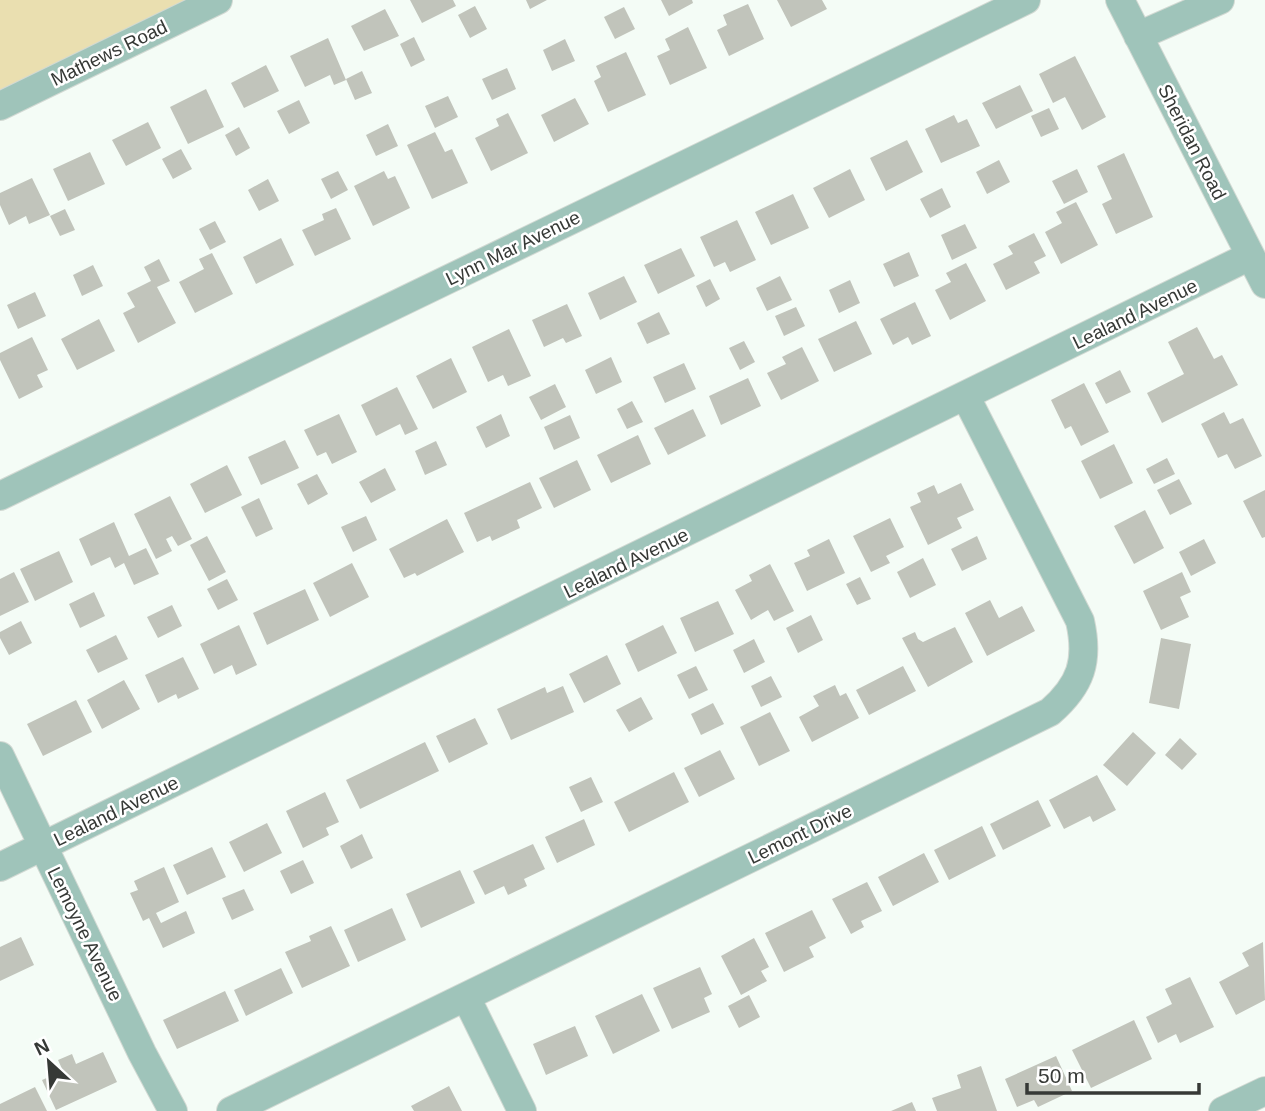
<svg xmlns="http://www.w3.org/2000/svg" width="1265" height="1111" font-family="Helvetica,sans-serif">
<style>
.green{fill:#eadfb0}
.building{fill:#c1c4bb}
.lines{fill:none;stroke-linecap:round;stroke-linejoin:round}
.minor-casing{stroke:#d2d9d3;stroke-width:30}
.minor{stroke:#9fc4ba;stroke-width:28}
.labels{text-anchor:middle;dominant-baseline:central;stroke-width:5;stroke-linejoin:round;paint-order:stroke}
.street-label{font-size:19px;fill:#363936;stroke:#fff}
</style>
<rect width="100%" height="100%" fill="#f4fcf6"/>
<path class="green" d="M 0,0 L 218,0 L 0,106 Z"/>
<path class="building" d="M 410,0 L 453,0 L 456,6 L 422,23 Z
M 526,0 L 547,0 L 530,9 Z
M 661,0 L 692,0 L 693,3 L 669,16 Z
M 777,0 L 822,0 L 827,9 L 791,27 Z
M 748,4 L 764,39 L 729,56 L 717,30 L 727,25 L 723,15 Z
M 475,6 L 487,29 L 470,38 L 458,15 Z
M 624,7 L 635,29 L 615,39 L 604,17 Z
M 385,9 L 399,36 L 364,51 L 351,26 Z
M 688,27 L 707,68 L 670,85 L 657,56 L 670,50 L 665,39 Z
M 414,37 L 425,60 L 411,67 L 400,44 Z
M 328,38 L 346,80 L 334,85 L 330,75 L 305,87 L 290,56 Z
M 565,39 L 575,61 L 552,71 L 543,50 Z
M 626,52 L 646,95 L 608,112 L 594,81 L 601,77 L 596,66 Z
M 1075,56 L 1106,117 L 1082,130 L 1065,97 L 1053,103 L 1039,74 Z
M 266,65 L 279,91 L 244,108 L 231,83 Z
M 507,68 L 516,89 L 492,100 L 482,79 Z
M 362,71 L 372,93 L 355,100 L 346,79 Z
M 1020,85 L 1033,111 L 996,129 L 982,103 Z
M 206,89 L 224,127 L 188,144 L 170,107 Z
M 448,96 L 458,117 L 435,128 L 425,106 Z
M 575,98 L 589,124 L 554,142 L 541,115 Z
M 299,100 L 310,123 L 289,134 L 277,111 Z
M 1049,108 L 1059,129 L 1041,137 L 1031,116 Z
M 508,113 L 528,153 L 491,171 L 475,138 L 499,126 L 496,119 Z
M 954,115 L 958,123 L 967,119 L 980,146 L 941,163 L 925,129 Z
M 148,122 L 161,148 L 126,166 L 112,140 Z
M 388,124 L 398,146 L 376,156 L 366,135 Z
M 239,127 L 250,148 L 236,156 L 225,135 Z
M 435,132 L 445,152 L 452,149 L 468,183 L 432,199 L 407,145 Z
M 907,140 L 923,172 L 886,191 L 870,158 Z
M 181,149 L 192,169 L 173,179 L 162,159 Z
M 90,152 L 105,184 L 68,201 L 53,169 Z
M 1124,153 L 1153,217 L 1116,234 L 1102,204 L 1112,199 L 1097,166 Z
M 999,160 L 1010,182 L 987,194 L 976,172 Z
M 850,169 L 865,200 L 829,218 L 813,188 Z
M 1077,169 L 1088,192 L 1064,204 L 1052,181 Z
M 338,171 L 348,190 L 331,199 L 321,179 Z
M 384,171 L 388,179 L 395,176 L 410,208 L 373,226 L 354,186 Z
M 32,178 L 50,215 L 29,224 L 26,216 L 9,225 L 0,205 L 0,193 Z
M 268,179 L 279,201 L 259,211 L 248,190 Z
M 942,188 L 951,207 L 930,218 L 920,199 Z
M 793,194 L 809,228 L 771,245 L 755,212 Z
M 1076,202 L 1098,245 L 1061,264 L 1045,232 L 1062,223 L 1056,212 Z
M 336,208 L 351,239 L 315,256 L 302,230 L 324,220 L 322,214 Z
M 65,209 L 75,230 L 60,236 L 50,216 Z
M 737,220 L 756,260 L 730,272 L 725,262 L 714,267 L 700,237 Z
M 215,221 L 226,242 L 210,250 L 199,229 Z
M 965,224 L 977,248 L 952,260 L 941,235 Z
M 1034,233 L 1046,256 L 1034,262 L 1040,273 L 1006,290 L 993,264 L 1013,254 L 1008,246 Z
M 281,238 L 294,265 L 256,284 L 243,257 Z
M 681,248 L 695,276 L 658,294 L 644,265 Z
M 909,252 L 919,276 L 894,287 L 883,264 Z
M 212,253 L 233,294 L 195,313 L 179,282 L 204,269 L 199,259 Z
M 159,259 L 170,281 L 157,287 L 176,323 L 138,343 L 123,313 L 135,307 L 127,293 L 151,281 L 144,267 Z
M 966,263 L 986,301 L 950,320 L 935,290 L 951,282 L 946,273 Z
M 93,265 L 103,286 L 82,296 L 73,275 Z
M 624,276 L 637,302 L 600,320 L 588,293 Z
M 780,276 L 792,300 L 767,311 L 756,288 Z
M 710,279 L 720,299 L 706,307 L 696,286 Z
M 850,280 L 860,303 L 839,313 L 829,290 Z
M 35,292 L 46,316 L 18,329 L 7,305 Z
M 915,302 L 931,336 L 912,345 L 908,337 L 893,345 L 880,319 Z
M 567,304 L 582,336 L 566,343 L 563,338 L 544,347 L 532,320 Z
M 796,307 L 805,326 L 784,336 L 775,316 Z
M 659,312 L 670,334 L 647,344 L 637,323 Z
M 99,319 L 115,351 L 77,370 L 61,339 Z
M 856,321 L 872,354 L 834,372 L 818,339 Z
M 1197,327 L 1214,359 L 1222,355 L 1238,385 L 1162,423 L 1147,393 L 1184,374 L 1168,342 Z
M 509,329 L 531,376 L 508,386 L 503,375 L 488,382 L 472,347 Z
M 32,337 L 48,370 L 37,375 L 43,387 L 19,399 L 0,360 L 0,353 Z
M 744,341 L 755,362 L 740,370 L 729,348 Z
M 802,347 L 819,381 L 781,400 L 767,373 L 786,364 L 782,357 Z
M 611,357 L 622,382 L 596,394 L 585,370 Z
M 451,358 L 467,392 L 433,409 L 416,376 Z
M 684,363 L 696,389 L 665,403 L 653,377 Z
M 1120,370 L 1131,392 L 1106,404 L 1095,383 Z
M 748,378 L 761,406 L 721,425 L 709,396 Z
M 1084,383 L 1109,432 L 1081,446 L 1071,426 L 1065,429 L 1051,400 Z
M 555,384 L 566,407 L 541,420 L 529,397 Z
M 397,387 L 418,429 L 405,435 L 400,424 L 376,436 L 361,405 Z
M 632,401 L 643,422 L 627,429 L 617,409 Z
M 693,409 L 706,436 L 668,455 L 654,428 Z
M 1224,412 L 1230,424 L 1243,418 L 1262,456 L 1235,469 L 1227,454 L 1218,458 L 1201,424 Z
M 339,414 L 357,452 L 332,464 L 326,452 L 317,456 L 304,430 Z
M 501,414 L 510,436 L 486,448 L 476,427 Z
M 570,415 L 580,438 L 554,450 L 544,427 Z
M 638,435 L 651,464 L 611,483 L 597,455 Z
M 285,440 L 299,468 L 261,485 L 248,457 Z
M 436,441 L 447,465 L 425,475 L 415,451 Z
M 1114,444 L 1133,483 L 1100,499 L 1081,461 Z
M 1167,458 L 1175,474 L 1154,484 L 1146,469 Z
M 577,460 L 591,490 L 554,508 L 539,478 Z
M 227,465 L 242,495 L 205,513 L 190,484 Z
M 385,468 L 396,490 L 371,503 L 359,482 Z
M 317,474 L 328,494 L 308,505 L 297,484 Z
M 1179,479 L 1192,504 L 1170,515 L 1157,490 Z
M 530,482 L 542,508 L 517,520 L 520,528 L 492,541 L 490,536 L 477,542 L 464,513 Z
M 961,483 L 974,510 L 957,518 L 962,528 L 928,545 L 910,507 L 921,502 L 917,493 L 934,485 L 938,494 Z
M 1265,490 L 1265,537 L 1262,538 L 1243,501 Z
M 170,496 L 192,539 L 178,546 L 172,536 L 166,539 L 172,551 L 156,559 L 134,514 Z
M 259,498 L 273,529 L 256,537 L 241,507 Z
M 1145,510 L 1164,548 L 1134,564 L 1114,526 Z
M 366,516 L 377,540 L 353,552 L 341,527 Z
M 890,518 L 904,547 L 886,556 L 890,563 L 871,572 L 853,536 Z
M 447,519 L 464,552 L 417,576 L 415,573 L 404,578 L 389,549 Z
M 114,522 L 129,556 L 146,548 L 159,574 L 134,585 L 124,563 L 115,568 L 110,557 L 91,566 L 79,539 Z
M 207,536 L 226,572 L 209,581 L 190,545 Z
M 977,536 L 987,559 L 962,571 L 951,549 Z
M 829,539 L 845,573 L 807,591 L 794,563 L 810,556 L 807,550 Z
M 1204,539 L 1216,563 L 1191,576 L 1179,552 Z
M 59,551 L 73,582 L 35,601 L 20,569 Z
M 923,558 L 936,585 L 910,598 L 897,572 Z
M 352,563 L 369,597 L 330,617 L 313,583 Z
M 770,564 L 794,611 L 774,621 L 768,610 L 751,620 L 735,590 L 752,581 L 749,575 Z
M 14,572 L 29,602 L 0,616 L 0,579 Z
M 1182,572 L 1191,592 L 1180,597 L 1189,617 L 1161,630 L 1143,591 Z
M 860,577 L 871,599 L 857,605 L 846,584 Z
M 227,579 L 238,600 L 218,610 L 207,589 Z
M 305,589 L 319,620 L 267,645 L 253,613 Z
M 94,592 L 105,616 L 80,628 L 69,604 Z
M 990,600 L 999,618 L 1022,606 L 1035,631 L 987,656 L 965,613 Z
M 718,601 L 734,634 L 695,652 L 680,618 Z
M 172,605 L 182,626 L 158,638 L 147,617 Z
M 811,615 L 823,640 L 798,653 L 786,628 Z
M 21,621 L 32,643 L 9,655 L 0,638 L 0,632 Z
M 239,625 L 257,665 L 236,675 L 232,665 L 214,674 L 200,644 Z
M 663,625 L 677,653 L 638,672 L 625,644 Z
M 955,627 L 973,662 L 928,687 L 902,638 L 915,632 L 918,639 L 923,642 Z
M 116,635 L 128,659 L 98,673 L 86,650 Z
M 1161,638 L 1191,644 L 1179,709 L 1149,703 Z
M 754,639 L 765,662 L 744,673 L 733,650 Z
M 607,655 L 621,684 L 584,703 L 569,674 Z
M 183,657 L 199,689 L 178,699 L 176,694 L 158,703 L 145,675 Z
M 696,666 L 708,690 L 689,699 L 677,675 Z
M 903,666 L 916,691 L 869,715 L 856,690 Z
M 771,676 L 782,697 L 761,707 L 751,686 Z
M 124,680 L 140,709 L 102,729 L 87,700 Z
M 835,685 L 840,696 L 846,693 L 859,718 L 812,742 L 799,717 L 819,706 L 813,696 Z
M 563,686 L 574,712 L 511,740 L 497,709 L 545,687 L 547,693 Z
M 641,697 L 653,719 L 629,732 L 616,710 Z
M 76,700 L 92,732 L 43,756 L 27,724 Z
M 713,703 L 724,724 L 701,735 L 691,714 Z
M 770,712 L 790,751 L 759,766 L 740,727 Z
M 475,718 L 488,744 L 449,763 L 436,736 Z
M 1133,732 L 1156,753 L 1127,786 L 1103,765 Z
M 1180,738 L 1197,754 L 1182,770 L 1165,755 Z
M 425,742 L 439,771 L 360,809 L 346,780 Z
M 720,750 L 735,779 L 699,797 L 684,768 Z
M 674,772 L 689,802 L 629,832 L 614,802 Z
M 1097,775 L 1116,810 L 1093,822 L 1090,816 L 1064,829 L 1049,800 Z
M 591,777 L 603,802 L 581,812 L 569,787 Z
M 325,792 L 339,822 L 326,828 L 329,835 L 303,848 L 286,811 Z
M 1038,800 L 1051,826 L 1003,850 L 990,824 Z
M 584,819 L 595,845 L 557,863 L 545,837 Z
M 267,823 L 282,853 L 244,872 L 229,842 Z
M 982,826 L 996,856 L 949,880 L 934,850 Z
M 362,834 L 373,858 L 351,869 L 340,846 Z
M 533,844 L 545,869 L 524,879 L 527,886 L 508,895 L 504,886 L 485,895 L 473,871 Z
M 212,847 L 226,877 L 187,895 L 173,865 Z
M 924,853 L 939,882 L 893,906 L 878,877 Z
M 303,860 L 314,883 L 291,894 L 280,871 Z
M 164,867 L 179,902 L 156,913 L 161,923 L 186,911 L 195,933 L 163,948 L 149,918 L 143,921 L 130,893 L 138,890 L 134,881 Z
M 460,870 L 475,903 L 421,928 L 406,894 Z
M 867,882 L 882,911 L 861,921 L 864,927 L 851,934 L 832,899 Z
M 244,889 L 254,910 L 232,920 L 222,898 Z
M 392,908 L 406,940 L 358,962 L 344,930 Z
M 812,910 L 826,938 L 809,947 L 814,957 L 784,972 L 765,933 Z
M 331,926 L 350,966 L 302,988 L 285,952 L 311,941 L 309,936 Z
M 21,937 L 34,965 L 0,981 L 0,947 Z
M 754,938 L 769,967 L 761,971 L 767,981 L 741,995 L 721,956 Z
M 1263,942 L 1265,1000 L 1236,1015 L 1219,982 L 1249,966 L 1242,953 Z
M 700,967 L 712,994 L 704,998 L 710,1012 L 672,1029 L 653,988 Z
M 281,968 L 293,993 L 246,1016 L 234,990 Z
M 1190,977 L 1214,1027 L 1180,1043 L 1176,1034 L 1158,1043 L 1146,1017 L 1172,1004 L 1165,989 Z
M 225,991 L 239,1021 L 177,1049 L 163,1020 Z
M 642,994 L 660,1031 L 613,1054 L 595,1016 Z
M 749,995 L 760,1017 L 739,1028 L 728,1006 Z
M 1134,1020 L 1152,1059 L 1091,1088 L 1072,1050 Z
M 575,1026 L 588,1056 L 546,1075 L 533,1044 Z
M 103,1052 L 117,1082 L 56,1110 L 42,1080 L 63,1071 L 58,1060 L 72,1054 L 76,1064 Z
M 1056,1056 L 1072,1091 L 1038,1107 L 1034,1100 L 1017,1107 L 1005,1079 Z
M 981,1066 L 997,1111 L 937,1111 L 932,1098 L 961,1088 L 957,1075 Z
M 449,1086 L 462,1111 L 414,1111 L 411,1106 Z
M 35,1087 L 47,1111 L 0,1111 L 0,1104 Z
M 912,1102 L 916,1111 L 891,1111 Z"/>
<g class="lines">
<g class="minor-casing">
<path id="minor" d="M 1120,0 L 1265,284
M 1138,36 L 1220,0
M 0,106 L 218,0
M 0,496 L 1026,0
M 0,756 L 142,1053 L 173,1111
M 0,867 L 1250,256
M 466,997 L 522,1111
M 231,1111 L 1050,712 C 1081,685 1089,661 1080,621 L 966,397
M 1223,1111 L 1265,1091"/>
</g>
<use href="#minor" class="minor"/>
</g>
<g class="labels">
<g class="street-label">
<text transform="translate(109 53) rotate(-26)">Mathews Road</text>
<text transform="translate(1192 142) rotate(63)">Sheridan Road</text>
<text transform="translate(513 248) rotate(-26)">Lynn Mar Avenue</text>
<text transform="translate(1135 314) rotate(-26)">Lealand Avenue</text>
<text transform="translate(626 563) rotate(-26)">Lealand Avenue</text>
<text transform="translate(116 811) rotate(-26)">Lealand Avenue</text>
<text transform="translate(800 834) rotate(-26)">Lemont Drive</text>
<text transform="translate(85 934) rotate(64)">Lemoyne Avenue</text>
</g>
</g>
<g transform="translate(49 1062) rotate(334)" stroke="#ffffff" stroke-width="5" paint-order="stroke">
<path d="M0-5L12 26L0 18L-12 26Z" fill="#363936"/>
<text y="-10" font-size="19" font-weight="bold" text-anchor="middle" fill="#363936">N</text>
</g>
<path d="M1027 1083v10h172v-10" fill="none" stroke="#363936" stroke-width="3.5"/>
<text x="1038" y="1083" font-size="21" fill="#363936" stroke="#ffffff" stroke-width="5" paint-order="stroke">50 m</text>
</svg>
